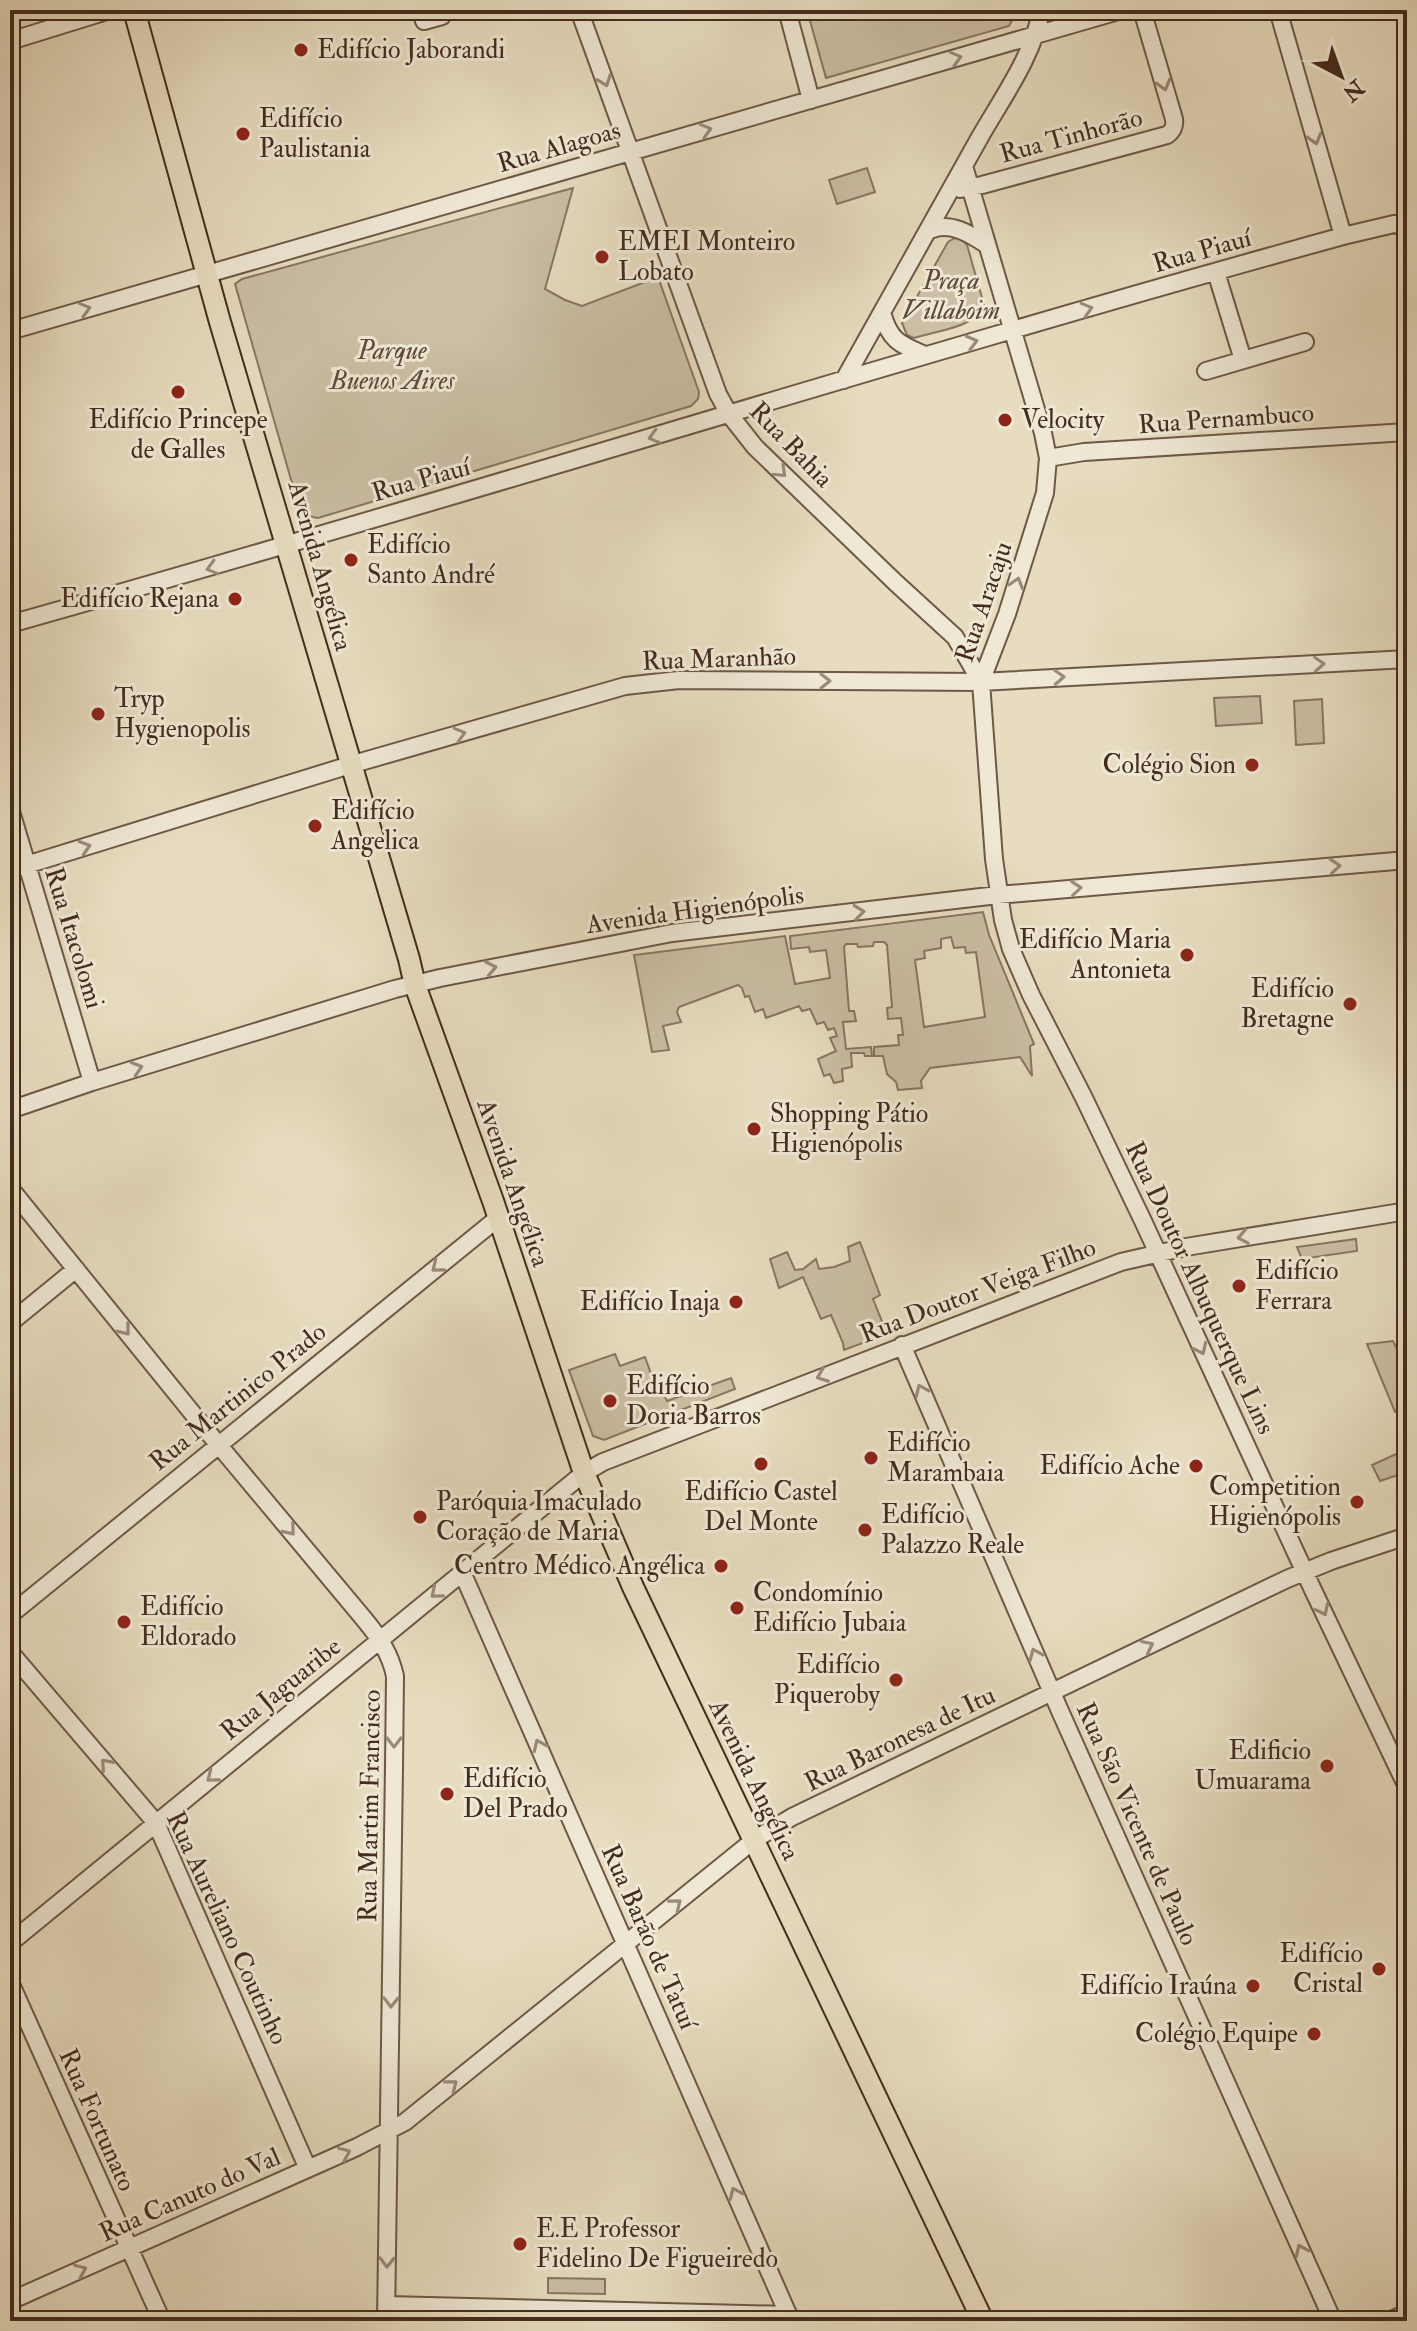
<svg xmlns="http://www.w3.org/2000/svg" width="1417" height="2331" font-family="'IM FELL Double Pica',serif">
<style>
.green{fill:#cbbea4;stroke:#887561;stroke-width:2;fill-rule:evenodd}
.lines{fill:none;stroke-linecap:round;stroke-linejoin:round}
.minor-casing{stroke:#6d5846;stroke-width:20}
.major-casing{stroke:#442c1e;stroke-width:24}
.minor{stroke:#efe8d5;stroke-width:16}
.major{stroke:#e7dcbf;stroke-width:20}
.oneway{stroke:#9a8a7a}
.poi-dot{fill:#8f2418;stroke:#efe8d5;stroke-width:3}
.labels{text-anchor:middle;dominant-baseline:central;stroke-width:6;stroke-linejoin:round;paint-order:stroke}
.poi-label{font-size:26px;fill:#442c1e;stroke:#efe8d5;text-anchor:start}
.street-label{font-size:26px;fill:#442c1e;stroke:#efe8d5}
.park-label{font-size:26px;font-style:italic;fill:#5f4939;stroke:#efe8d5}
</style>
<rect width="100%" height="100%" fill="#e7dcbf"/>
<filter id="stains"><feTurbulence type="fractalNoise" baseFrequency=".0025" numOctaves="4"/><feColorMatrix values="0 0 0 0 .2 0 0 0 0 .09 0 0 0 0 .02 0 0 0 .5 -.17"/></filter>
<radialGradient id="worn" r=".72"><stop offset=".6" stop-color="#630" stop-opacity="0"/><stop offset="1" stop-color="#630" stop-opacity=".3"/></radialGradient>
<path class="green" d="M 807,10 L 1018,10 L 1009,26 L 826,78 Z
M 867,168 L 875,192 L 837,204 L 829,180 Z
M 573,188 L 545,289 L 565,300 L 582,306 L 658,277 L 699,392 L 698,399 L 691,406 L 318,518 L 308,516 L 300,511 L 235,284 L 242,279 Z
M 955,238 L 962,239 L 967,245 L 985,308 C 971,328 936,331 914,338 L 907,335 L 902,323 L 948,242 Z
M 1260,696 L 1262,723 L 1216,726 L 1214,698 Z
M 1322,699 L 1324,743 L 1296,745 L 1294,701 Z
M 983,912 L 989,935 L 1034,1044 L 1030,1046 L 1032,1076 L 1020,1057 L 930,1068 L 921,1081 L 922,1088 L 898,1090 L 896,1082 L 887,1074 L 883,1056 L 874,1056 L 874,1047 L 899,1045 L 898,1035 L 903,1035 L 901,1018 L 888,1019 L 887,1008 L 892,1007 L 887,945 L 884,942 L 874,942 L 873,946 L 858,947 L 857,944 L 846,944 L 844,947 L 849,1011 L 854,1011 L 856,1021 L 843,1022 L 846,1049 L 871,1047 L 872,1056 L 865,1056 L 864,1053 L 851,1053 L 852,1067 L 842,1069 L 843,1081 L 834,1083 L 830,1074 L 824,1076 L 818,1059 L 836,1051 L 830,1038 L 837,1036 L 834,1028 L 828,1030 L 824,1022 L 817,1024 L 810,1009 L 802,1011 L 799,1006 L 766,1018 L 763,1009 L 755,1012 L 749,996 L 745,997 L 742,988 L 738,985 L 679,1007 L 677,1012 L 681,1022 L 663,1026 L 669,1050 L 652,1052 L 634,955 L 785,936 L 795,984 L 830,978 L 826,950 L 810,952 L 809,947 L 791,949 L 790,936 ZM 951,937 L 954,948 L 965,947 L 966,953 L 976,952 L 985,1017 L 924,1027 L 915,960 L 925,958 L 924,951 L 941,948 L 941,939 Z
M 1356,1239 L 1357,1251 L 1302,1259 L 1297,1247 Z
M 860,1242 L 880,1295 L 873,1299 L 887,1334 L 844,1350 L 843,1343 L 831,1315 L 821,1319 L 803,1277 L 779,1288 L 770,1259 L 787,1252 L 795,1270 L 803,1269 L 816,1259 L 819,1269 L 834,1267 L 850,1261 L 848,1247 Z
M 1393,1341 L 1407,1370 L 1407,1408 L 1395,1412 L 1367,1344 Z
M 615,1354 L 620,1366 L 645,1357 L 659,1396 L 664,1395 L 667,1401 L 731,1378 L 735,1389 L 604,1440 L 593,1436 L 569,1370 Z
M 1407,1449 L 1407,1472 L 1380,1481 L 1372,1465 Z
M 548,2278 L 605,2279 L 605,2294 L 548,2293 Z"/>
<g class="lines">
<g class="minor-casing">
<path id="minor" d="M 421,10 L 424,21 L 442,16
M 579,10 L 718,394 L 729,414 L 755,447 L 896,583 L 955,637 L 981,682
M 787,10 L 811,100
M 1278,10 L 1343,236
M 10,41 L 110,10
M 964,166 L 1043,433 L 1048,458 L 1045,493 L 1007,614 L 981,682 L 994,859 L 1003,920 L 1011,949 L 1031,995 L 1083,1096 L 1143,1221 L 1313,1590 L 1407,1787
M 960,189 L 982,185 L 1167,135 C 1173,131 1175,127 1174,119 L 1142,10
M 930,230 C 950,221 970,234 987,245
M 1216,272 L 1243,360
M 882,312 C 889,340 899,344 925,355
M 10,331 L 1122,10
M 1206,371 L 1305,342
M 844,380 C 889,299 935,218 980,137 C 1001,100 1035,53 1041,10
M 1048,458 L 1084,452 L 1407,432
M 10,624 C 456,499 897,359 1343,236 L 1394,224 L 1407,226
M 10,808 L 92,1082
M 10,870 L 350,765 L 625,686 L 679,680 L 981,682 L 1407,659
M 10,1110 L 92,1082 L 395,989 L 440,978 L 672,933 L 998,895 L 1407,860
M 10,1188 L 202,1425 L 364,1619 C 379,1637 390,1653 395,1676 L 394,1768 L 386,2321
M 10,1323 L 76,1269
M 902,1345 L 1060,1711 L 1333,2321
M 462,1572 L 791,2321
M 10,1615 L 498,1218
M 10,1652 L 156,1823 L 308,2169
M 10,1943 L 584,1473 L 603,1462 L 1121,1262 L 1186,1247 L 1407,1211
M 10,1982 L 162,2321
M 10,2301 L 357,2147 L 405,2122 L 754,1840 L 792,1817 L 1287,1579 L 1331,1561 L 1407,1536
M 387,2305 L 789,2315
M 1389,2321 L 1407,2313"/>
</g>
<g class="major-casing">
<path id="major" d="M 134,10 L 220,322 L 409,959 L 415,985 L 493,1201 L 584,1473 L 633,1587 L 983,2321"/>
</g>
<use href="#minor" class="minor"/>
<use href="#major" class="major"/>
</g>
<defs><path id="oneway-chevron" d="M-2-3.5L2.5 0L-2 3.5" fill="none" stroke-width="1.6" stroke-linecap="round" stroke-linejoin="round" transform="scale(2)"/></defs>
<g class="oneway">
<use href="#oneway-chevron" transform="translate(956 58) rotate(-16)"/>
<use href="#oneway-chevron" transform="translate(605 81) rotate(70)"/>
<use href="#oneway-chevron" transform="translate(1164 85) rotate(74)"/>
<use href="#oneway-chevron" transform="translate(706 130) rotate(-16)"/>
<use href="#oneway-chevron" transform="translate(1315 139) rotate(74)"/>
<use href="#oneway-chevron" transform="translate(85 309) rotate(-16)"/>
<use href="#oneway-chevron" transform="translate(1087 309) rotate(-16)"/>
<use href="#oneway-chevron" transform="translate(972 342) rotate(-15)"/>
<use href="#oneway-chevron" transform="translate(654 437) rotate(164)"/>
<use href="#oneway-chevron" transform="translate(781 472) rotate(44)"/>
<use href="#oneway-chevron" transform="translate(212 568) rotate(164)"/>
<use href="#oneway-chevron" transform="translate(1017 583) rotate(-73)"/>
<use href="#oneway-chevron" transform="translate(1319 664) rotate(-3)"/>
<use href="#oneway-chevron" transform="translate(1059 677) rotate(-3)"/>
<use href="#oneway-chevron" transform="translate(825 681)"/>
<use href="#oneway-chevron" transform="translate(460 734) rotate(-16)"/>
<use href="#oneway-chevron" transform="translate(85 847) rotate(-17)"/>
<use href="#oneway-chevron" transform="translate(1335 866) rotate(-5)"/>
<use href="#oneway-chevron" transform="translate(1076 888) rotate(-5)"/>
<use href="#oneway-chevron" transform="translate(859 912) rotate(-7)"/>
<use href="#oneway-chevron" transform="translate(491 968) rotate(-11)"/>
<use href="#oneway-chevron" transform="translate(137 1068) rotate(-17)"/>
<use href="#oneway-chevron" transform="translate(1243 1237) rotate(170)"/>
<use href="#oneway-chevron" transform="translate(437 1267) rotate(141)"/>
<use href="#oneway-chevron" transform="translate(125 1330) rotate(51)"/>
<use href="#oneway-chevron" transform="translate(1201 1349) rotate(65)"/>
<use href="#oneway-chevron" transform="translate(822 1376) rotate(159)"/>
<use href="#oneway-chevron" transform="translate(921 1390) rotate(-114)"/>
<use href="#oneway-chevron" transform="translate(290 1530) rotate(50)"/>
<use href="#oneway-chevron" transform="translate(436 1593) rotate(140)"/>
<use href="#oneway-chevron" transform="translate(1323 1610) rotate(65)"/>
<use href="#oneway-chevron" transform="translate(1148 1646) rotate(-26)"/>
<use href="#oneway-chevron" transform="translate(1035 1654) rotate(-113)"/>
<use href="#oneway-chevron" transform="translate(394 1742) rotate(90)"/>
<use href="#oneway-chevron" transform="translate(539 1745) rotate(-114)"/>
<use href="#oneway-chevron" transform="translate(106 1764) rotate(-131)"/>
<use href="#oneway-chevron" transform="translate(212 1777) rotate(141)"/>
<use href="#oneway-chevron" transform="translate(676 1904) rotate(-39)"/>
<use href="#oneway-chevron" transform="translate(391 2002) rotate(91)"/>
<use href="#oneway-chevron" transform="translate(452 2085) rotate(-38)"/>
<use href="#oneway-chevron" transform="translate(345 2153) rotate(-24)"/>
<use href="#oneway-chevron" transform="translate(735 2193) rotate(-114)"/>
<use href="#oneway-chevron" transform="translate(1301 2250) rotate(-114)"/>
<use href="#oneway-chevron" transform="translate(387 2262) rotate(91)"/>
<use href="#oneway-chevron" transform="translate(81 2270) rotate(-24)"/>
</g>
<g class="poi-dot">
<circle cx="301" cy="50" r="8"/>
<circle cx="243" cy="134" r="8"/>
<circle cx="602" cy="257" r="8"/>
<circle cx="178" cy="392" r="8"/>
<circle cx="1005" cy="420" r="8"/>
<circle cx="351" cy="560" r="8"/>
<circle cx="235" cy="599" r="8"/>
<circle cx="98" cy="714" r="8"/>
<circle cx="1252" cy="765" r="8"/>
<circle cx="315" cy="826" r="8"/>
<circle cx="1187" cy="955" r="8"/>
<circle cx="1350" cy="1004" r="8"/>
<circle cx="754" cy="1129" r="8"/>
<circle cx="1239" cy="1286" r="8"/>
<circle cx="736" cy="1302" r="8"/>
<circle cx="610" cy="1401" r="8"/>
<circle cx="871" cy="1458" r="8"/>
<circle cx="761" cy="1464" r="8"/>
<circle cx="1196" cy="1466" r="8"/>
<circle cx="1357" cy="1502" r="8"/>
<circle cx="420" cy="1517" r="8"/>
<circle cx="865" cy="1530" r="8"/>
<circle cx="721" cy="1566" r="8"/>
<circle cx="737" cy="1608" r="8"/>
<circle cx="124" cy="1622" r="8"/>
<circle cx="896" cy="1680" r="8"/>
<circle cx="1327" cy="1766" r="8"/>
<circle cx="447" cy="1794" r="8"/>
<circle cx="1379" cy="1969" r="8"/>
<circle cx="1253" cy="1986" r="8"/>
<circle cx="1314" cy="2034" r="8"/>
<circle cx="520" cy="2244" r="8"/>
</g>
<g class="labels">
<g class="poi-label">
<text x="317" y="50">Edifício Jaborandi</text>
<text x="259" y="119">Edifício<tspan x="259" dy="30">Paulistania</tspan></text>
<text x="618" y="242">EMEI Monteiro<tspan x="618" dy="30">Lobato</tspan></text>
<text x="178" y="420" text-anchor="middle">Edifício Princepe<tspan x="178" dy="30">de Galles</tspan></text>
<text x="1021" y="420">Velocity</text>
<text x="367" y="545">Edifício<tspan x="367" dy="30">Santo André</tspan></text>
<text x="219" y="599" text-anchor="end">Edifício Rejana</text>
<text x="114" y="699">Tryp<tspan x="114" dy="30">Hygienopolis</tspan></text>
<text x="1236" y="765" text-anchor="end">Colégio Sion</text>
<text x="331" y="811">Edifício<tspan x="331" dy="30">Angelica</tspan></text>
<text x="1171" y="940" text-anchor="end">Edifício Maria<tspan x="1171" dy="30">Antonieta</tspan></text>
<text x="1334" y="989" text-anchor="end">Edifício<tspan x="1334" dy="30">Bretagne</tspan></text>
<text x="770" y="1114">Shopping Pátio<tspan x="770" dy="30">Higienópolis</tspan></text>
<text x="1255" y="1271">Edifício<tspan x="1255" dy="30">Ferrara</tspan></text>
<text x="720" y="1302" text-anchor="end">Edifício Inaja</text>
<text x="626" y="1386">Edifício<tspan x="626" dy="30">Doria Barros</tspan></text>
<text x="887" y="1443">Edifício<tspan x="887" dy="30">Marambaia</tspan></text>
<text x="1180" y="1466" text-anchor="end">Edifício Ache</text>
<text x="1341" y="1487" text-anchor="end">Competition<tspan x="1341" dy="30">Higienópolis</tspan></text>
<text x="761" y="1492" text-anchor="middle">Edifício Castel<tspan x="761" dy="30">Del Monte</tspan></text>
<text x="436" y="1502">Paróquia Imaculado<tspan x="436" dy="30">Coração de Maria</tspan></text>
<text x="881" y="1515">Edifício<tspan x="881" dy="30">Palazzo Reale</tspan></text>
<text x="705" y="1566" text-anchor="end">Centro Médico Angélica</text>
<text x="753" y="1593">Condomínio<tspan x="753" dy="30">Edifício Jubaia</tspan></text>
<text x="140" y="1607">Edifício<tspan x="140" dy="30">Eldorado</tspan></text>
<text x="880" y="1665" text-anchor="end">Edifício<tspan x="880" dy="30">Piqueroby</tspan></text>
<text x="1311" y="1751" text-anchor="end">Edificio<tspan x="1311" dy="30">Umuarama</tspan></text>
<text x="463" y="1779">Edifício<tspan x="463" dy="30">Del Prado</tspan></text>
<text x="1363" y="1954" text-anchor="end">Edifício<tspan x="1363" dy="30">Cristal</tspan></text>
<text x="1237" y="1986" text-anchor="end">Edifício Iraúna</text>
<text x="1298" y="2034" text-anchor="end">Colégio Equipe</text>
<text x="536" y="2229">E.E Professor<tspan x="536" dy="30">Fidelino De Figueiredo</tspan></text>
</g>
<g class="street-label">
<text transform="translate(1071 136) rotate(-15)">Rua Tinhorão</text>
<text transform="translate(559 147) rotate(-16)">Rua Alagoas</text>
<text transform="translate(1202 251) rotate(-16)">Rua Piauí</text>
<text transform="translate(1226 419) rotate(-4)">Rua Pernambuco</text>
<text transform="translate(791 445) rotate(46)">Rua Bahia</text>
<text transform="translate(421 480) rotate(-16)">Rua Piauí</text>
<text transform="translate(320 566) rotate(74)">Avenida Angélica</text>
<text transform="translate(984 602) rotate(-71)">Rua Aracaju</text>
<text transform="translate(719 659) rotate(-2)">Rua Maranhão</text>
<text transform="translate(695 910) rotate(-8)">Avenida Higienópolis</text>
<text transform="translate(74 938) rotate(73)">Rua Itacolomi</text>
<text transform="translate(513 1183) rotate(71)">Avenida Angélica</text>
<text transform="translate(1200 1288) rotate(65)">Rua Doutor Albuquerque Lins</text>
<text transform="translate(978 1291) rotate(-21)">Rua Doutor Veiga Filho</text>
<text transform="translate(238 1397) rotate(-39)">Rua Martinico Prado</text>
<text transform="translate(281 1689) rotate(-39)">Rua Jaguaribe</text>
<text transform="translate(900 1739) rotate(-26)">Rua Baronesa de Itu</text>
<text transform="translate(754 1780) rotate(64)">Avenida Angélica</text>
<text transform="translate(370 1806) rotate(-89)">Rua Martim Francisco</text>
<text transform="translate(1137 1824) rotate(66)">Rua São Vicente de Paulo</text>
<text transform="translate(227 1928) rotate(65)">Rua Aureliano Coutinho</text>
<text transform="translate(649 1937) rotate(66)">Rua Barão de Tatuí</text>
<text transform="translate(97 2120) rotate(66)">Rua Fortunato</text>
<text transform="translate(190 2195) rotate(-24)">Rua Canuto do Val</text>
</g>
<g class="park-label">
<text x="951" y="281">Praça<tspan x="951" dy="30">Villaboim</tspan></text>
<text x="392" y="351">Parque<tspan x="392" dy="30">Buenos Aires</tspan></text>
</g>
</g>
<rect width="1417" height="2331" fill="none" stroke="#e7dcbf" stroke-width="40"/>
<rect x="12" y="12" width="1393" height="2307" fill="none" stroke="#442c1e" stroke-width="4"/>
<rect x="20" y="20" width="1377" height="2291" fill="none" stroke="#442c1e" stroke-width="2"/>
<g transform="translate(1341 76) rotate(139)" stroke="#efe8d5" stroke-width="6" paint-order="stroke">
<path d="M0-6L14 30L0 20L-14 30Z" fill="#442c1e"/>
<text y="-12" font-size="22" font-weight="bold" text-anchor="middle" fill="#442c1e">N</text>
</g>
<rect width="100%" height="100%" filter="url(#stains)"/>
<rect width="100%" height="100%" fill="url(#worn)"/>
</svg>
